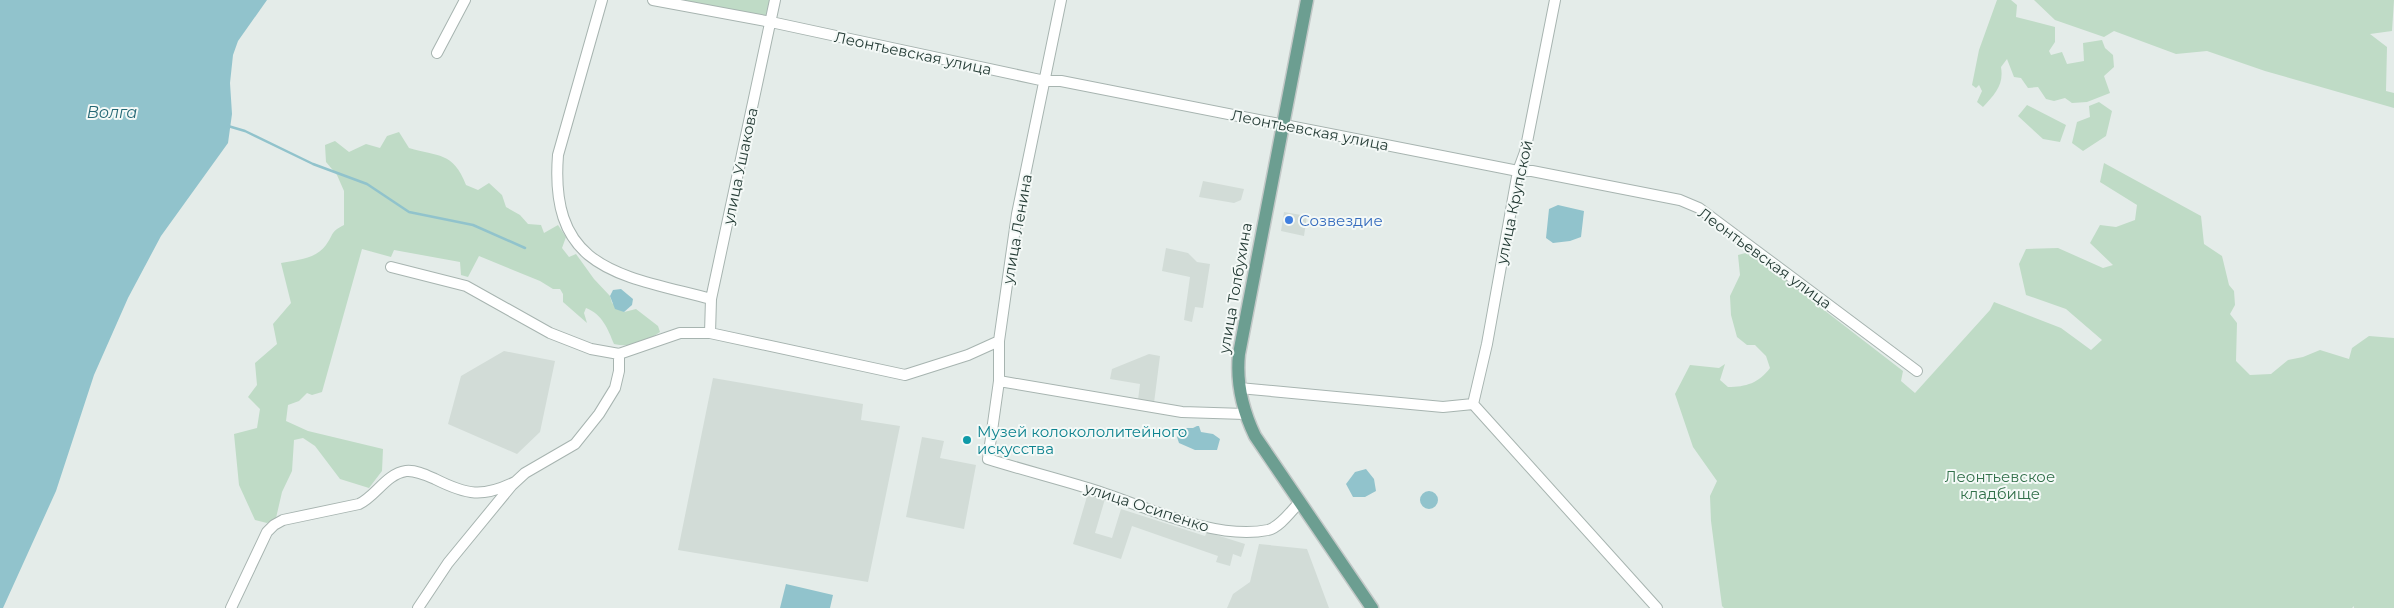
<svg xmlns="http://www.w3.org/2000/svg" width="2394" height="608" font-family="Montserrat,sans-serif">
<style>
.built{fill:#d2dcd7}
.green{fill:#bfdbc6}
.water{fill:#91c3cc}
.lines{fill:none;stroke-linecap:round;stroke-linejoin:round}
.stream{stroke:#91c3cc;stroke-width:2.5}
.minor-casing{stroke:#a7b4b0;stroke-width:12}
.major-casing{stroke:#c2c8c7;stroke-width:15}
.minor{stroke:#fff;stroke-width:10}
.major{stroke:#6c9e91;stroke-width:12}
.shop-dot{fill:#3f7fe0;stroke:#f4f9f7;stroke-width:2}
.culture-dot{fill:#0f9aa8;stroke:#f4f9f7;stroke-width:2}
.labels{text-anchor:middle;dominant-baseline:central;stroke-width:4;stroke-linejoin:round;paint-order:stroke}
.street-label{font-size:15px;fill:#253c36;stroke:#f4f9f7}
.shop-label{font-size:15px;fill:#366cbe;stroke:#f4f9f7;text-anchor:start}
.culture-label{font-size:15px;fill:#0d838f;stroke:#f4f9f7;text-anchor:start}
.park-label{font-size:15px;fill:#32704a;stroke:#f4f9f7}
.water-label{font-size:16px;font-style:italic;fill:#246774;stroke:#f4f9f7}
</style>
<rect width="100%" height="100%" fill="#e4ece9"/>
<path class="built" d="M 1203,181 L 1244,189 L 1241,200 L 1234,203 L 1199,197 Z
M 1284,212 L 1307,216 L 1304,236 L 1281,231 Z
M 1166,248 L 1188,253 L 1197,262 L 1210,264 L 1203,308 L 1195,307 L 1192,322 L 1184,320 L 1190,277 L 1162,271 Z
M 504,351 L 555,361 L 540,432 L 517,454 L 448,424 L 461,376 Z
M 1149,354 L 1160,356 L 1154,403 L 1138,400 L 1140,384 L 1110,379 L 1112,369 Z
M 713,378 L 863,404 L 861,420 L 900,426 L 868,582 L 678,550 Z
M 922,437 L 944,441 L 940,458 L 976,465 L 964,529 L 906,517 Z
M 1088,493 L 1105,499 L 1095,533 L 1112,538 L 1121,509 L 1205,536 L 1207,532 L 1245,544 L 1241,557 L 1233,554 L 1230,566 L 1216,562 L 1218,556 L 1132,526 L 1121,559 L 1073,544 Z
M 1259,544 L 1307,549 L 1329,608 L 1227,608 L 1233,594 L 1250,582 Z"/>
<path class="green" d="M 664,0 L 772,0 L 766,17 Z
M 1997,0 L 2011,0 L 2017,5 L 2016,17 L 2055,27 L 2055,42 L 2049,51 L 2051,55 L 2062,52 L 2067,64 L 2084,61 L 2083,43 L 2102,40 L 2105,48 L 2113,55 L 2114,67 L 2104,76 L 2110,93 L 2087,102 L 2072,103 L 2065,98 L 2054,101 L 2046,99 L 2038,87 L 2028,88 L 2021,78 L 2014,77 L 2007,59 L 2001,67 C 2004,85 1995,94 1983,107 L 1977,102 L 1982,91 L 1979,85 L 1976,88 L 1972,85 L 1979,50 Z
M 2034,0 L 2394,0 L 2392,31 L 2370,34 L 2387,47 L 2386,91 L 2394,93 L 2394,108 L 2265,71 L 2207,51 L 2176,54 L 2114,31 L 2104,37 L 2055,20 Z
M 2099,102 L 2112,111 L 2106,136 L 2083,151 L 2072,143 L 2077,122 L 2090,117 L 2089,106 Z
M 2027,105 L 2066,125 L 2060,142 L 2043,139 L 2018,116 Z
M 399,132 L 409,148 C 438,157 453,151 466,185 L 478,190 L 489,183 L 502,195 L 506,207 L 520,215 L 528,224 L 541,225 L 544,233 L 558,225 L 566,237 L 562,248 L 569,257 L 576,254 L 594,279 L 610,296 L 612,303 L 624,312 L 636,309 L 658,326 L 660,332 C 646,342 631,348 614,344 C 608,329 602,314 586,308 L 584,313 L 587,323 L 563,302 L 563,294 L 560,289 L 553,289 L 540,281 L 479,256 L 468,277 L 461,275 L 460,262 L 394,250 L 391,257 L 362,249 L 322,392 L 312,395 L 307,393 L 299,401 L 288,405 L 286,421 L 308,431 L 383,449 L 382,471 L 369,488 L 340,479 L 315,446 L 303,438 L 294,440 L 292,471 L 282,492 L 276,518 L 267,523 L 255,520 L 239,485 L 234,434 L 257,428 L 260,409 L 248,397 L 257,385 L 255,363 L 277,344 L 273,324 L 291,303 L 281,263 C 297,260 316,259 326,245 C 334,234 330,232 344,225 L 344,191 L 337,175 L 326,162 L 325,145 L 335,141 L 349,152 L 366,144 L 380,148 L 387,136 Z
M 2104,163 L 2201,216 L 2204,244 L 2222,256 L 2229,285 L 2234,291 L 2235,305 L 2230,314 L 2237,323 L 2236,361 L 2250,375 L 2271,374 L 2288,360 L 2303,357 L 2320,350 L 2349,359 L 2352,348 L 2369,336 L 2394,338 L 2394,608 L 2354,608 L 2354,606 L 2352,608 L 1724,608 L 1722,606 L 1711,521 L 1710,496 L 1717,481 L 1693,447 L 1675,394 L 1690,365 L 1719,368 L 1725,364 L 1720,380 L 1728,387 C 1746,387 1759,383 1770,368 L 1766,356 L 1755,345 L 1747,345 L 1737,337 L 1731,315 L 1730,296 L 1740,275 L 1738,255 L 1749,252 L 1903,371 L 1901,381 L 1915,393 L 1990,310 L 1994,302 L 2061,328 L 2091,350 L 2102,340 L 2066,309 L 2026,295 L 2019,264 L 2026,249 L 2058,248 L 2103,268 L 2113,265 L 2090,243 L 2100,225 L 2116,227 L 2135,220 L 2137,205 L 2100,182 Z"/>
<path class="water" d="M 0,0 L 267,0 L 238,41 L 233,55 L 230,83 L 232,114 L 228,143 L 161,236 L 128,298 L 94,375 L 56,491 L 3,608 L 0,608 Z
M 1558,205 L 1584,211 L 1581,237 L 1570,241 L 1553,243 L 1546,238 L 1549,209 Z
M 621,289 L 633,299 L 632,305 L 624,312 L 615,309 L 610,296 L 613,290 Z
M 1197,426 L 1199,426 L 1201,432 L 1213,434 L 1220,439 L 1217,450 L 1195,450 L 1179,443 L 1177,437 L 1182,428 L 1193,428 Z
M 1366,469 L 1374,479 L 1376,491 L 1365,497 L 1353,497 L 1346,484 L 1355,472 Z
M1420 500a9 9 0 1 1 18 0a9 9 0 1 1-18 0Z
M 786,584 L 833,595 L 830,608 L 780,608 Z"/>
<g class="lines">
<path class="stream" d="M 228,126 L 245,131 L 313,164 L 367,184 L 409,212 L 473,225 L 525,248"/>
<g class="minor-casing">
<path id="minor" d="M 602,0 L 558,155 C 549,271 621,275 711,299
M 653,0 L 771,22 L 1045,81 L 1061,81 L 1518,171 L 1532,171 L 1680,200 L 1699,208 L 1917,371
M 1061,0 L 1017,214 L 999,341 L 999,381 L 988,459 C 1023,470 1059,479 1094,490 C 1145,506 1215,541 1268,530 C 1280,527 1291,511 1299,503
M 437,53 L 465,0
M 391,267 L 466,286 L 550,333 L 591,349 L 619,354 L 680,333 L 710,333 L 905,375 L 968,355 L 999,341
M 710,333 L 711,299 L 775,0
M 999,381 L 1182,412 L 1245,414
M 1239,388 L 1443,407 L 1473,404
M 1473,404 L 1487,344 L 1518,171 L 1525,152 L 1555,0
M 1473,404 L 1657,608
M 231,608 L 267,532 L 274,525 L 283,520 L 359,504 C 376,496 386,474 406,471 C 416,470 426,475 435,479 C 467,495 482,498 515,482
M 418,608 L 448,563 L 512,485 L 525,473 L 575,444 L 599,414 L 615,388 L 619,371 L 619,354"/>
</g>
<g class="major-casing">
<path id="major" d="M 1307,0 L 1239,354 C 1236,383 1242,409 1255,436 L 1372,608"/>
</g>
<use href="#minor" class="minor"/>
<use href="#major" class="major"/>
</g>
<circle class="shop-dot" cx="1289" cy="220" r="5"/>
<circle class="culture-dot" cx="967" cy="440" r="5"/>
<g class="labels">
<g class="street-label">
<text transform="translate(913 53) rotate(12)">Леонтьевская улица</text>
<text transform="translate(1310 130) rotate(11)">Леонтьевская улица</text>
<text transform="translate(740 166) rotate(-78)">улица Ушакова</text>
<text transform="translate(1514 202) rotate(-78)">улица Крупской</text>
<text transform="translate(1017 229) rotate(-80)">улица Ленина</text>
<text transform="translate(1765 258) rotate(36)">Леонтьевская улица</text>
<text transform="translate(1235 288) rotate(-80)">улица Толбухина</text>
<text transform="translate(1147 507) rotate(18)">улица Осипенко</text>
</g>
<g class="shop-label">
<text x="1299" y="220">Созвездие</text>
</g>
<g class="culture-label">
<text x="977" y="431">Музей колокололитейного<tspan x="977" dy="17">искусства</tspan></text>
</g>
<g class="park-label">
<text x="2000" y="476">Леонтьевское<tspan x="2000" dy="17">кладбище</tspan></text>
</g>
<g class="water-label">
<text x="112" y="112">Волга</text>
</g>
</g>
</svg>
